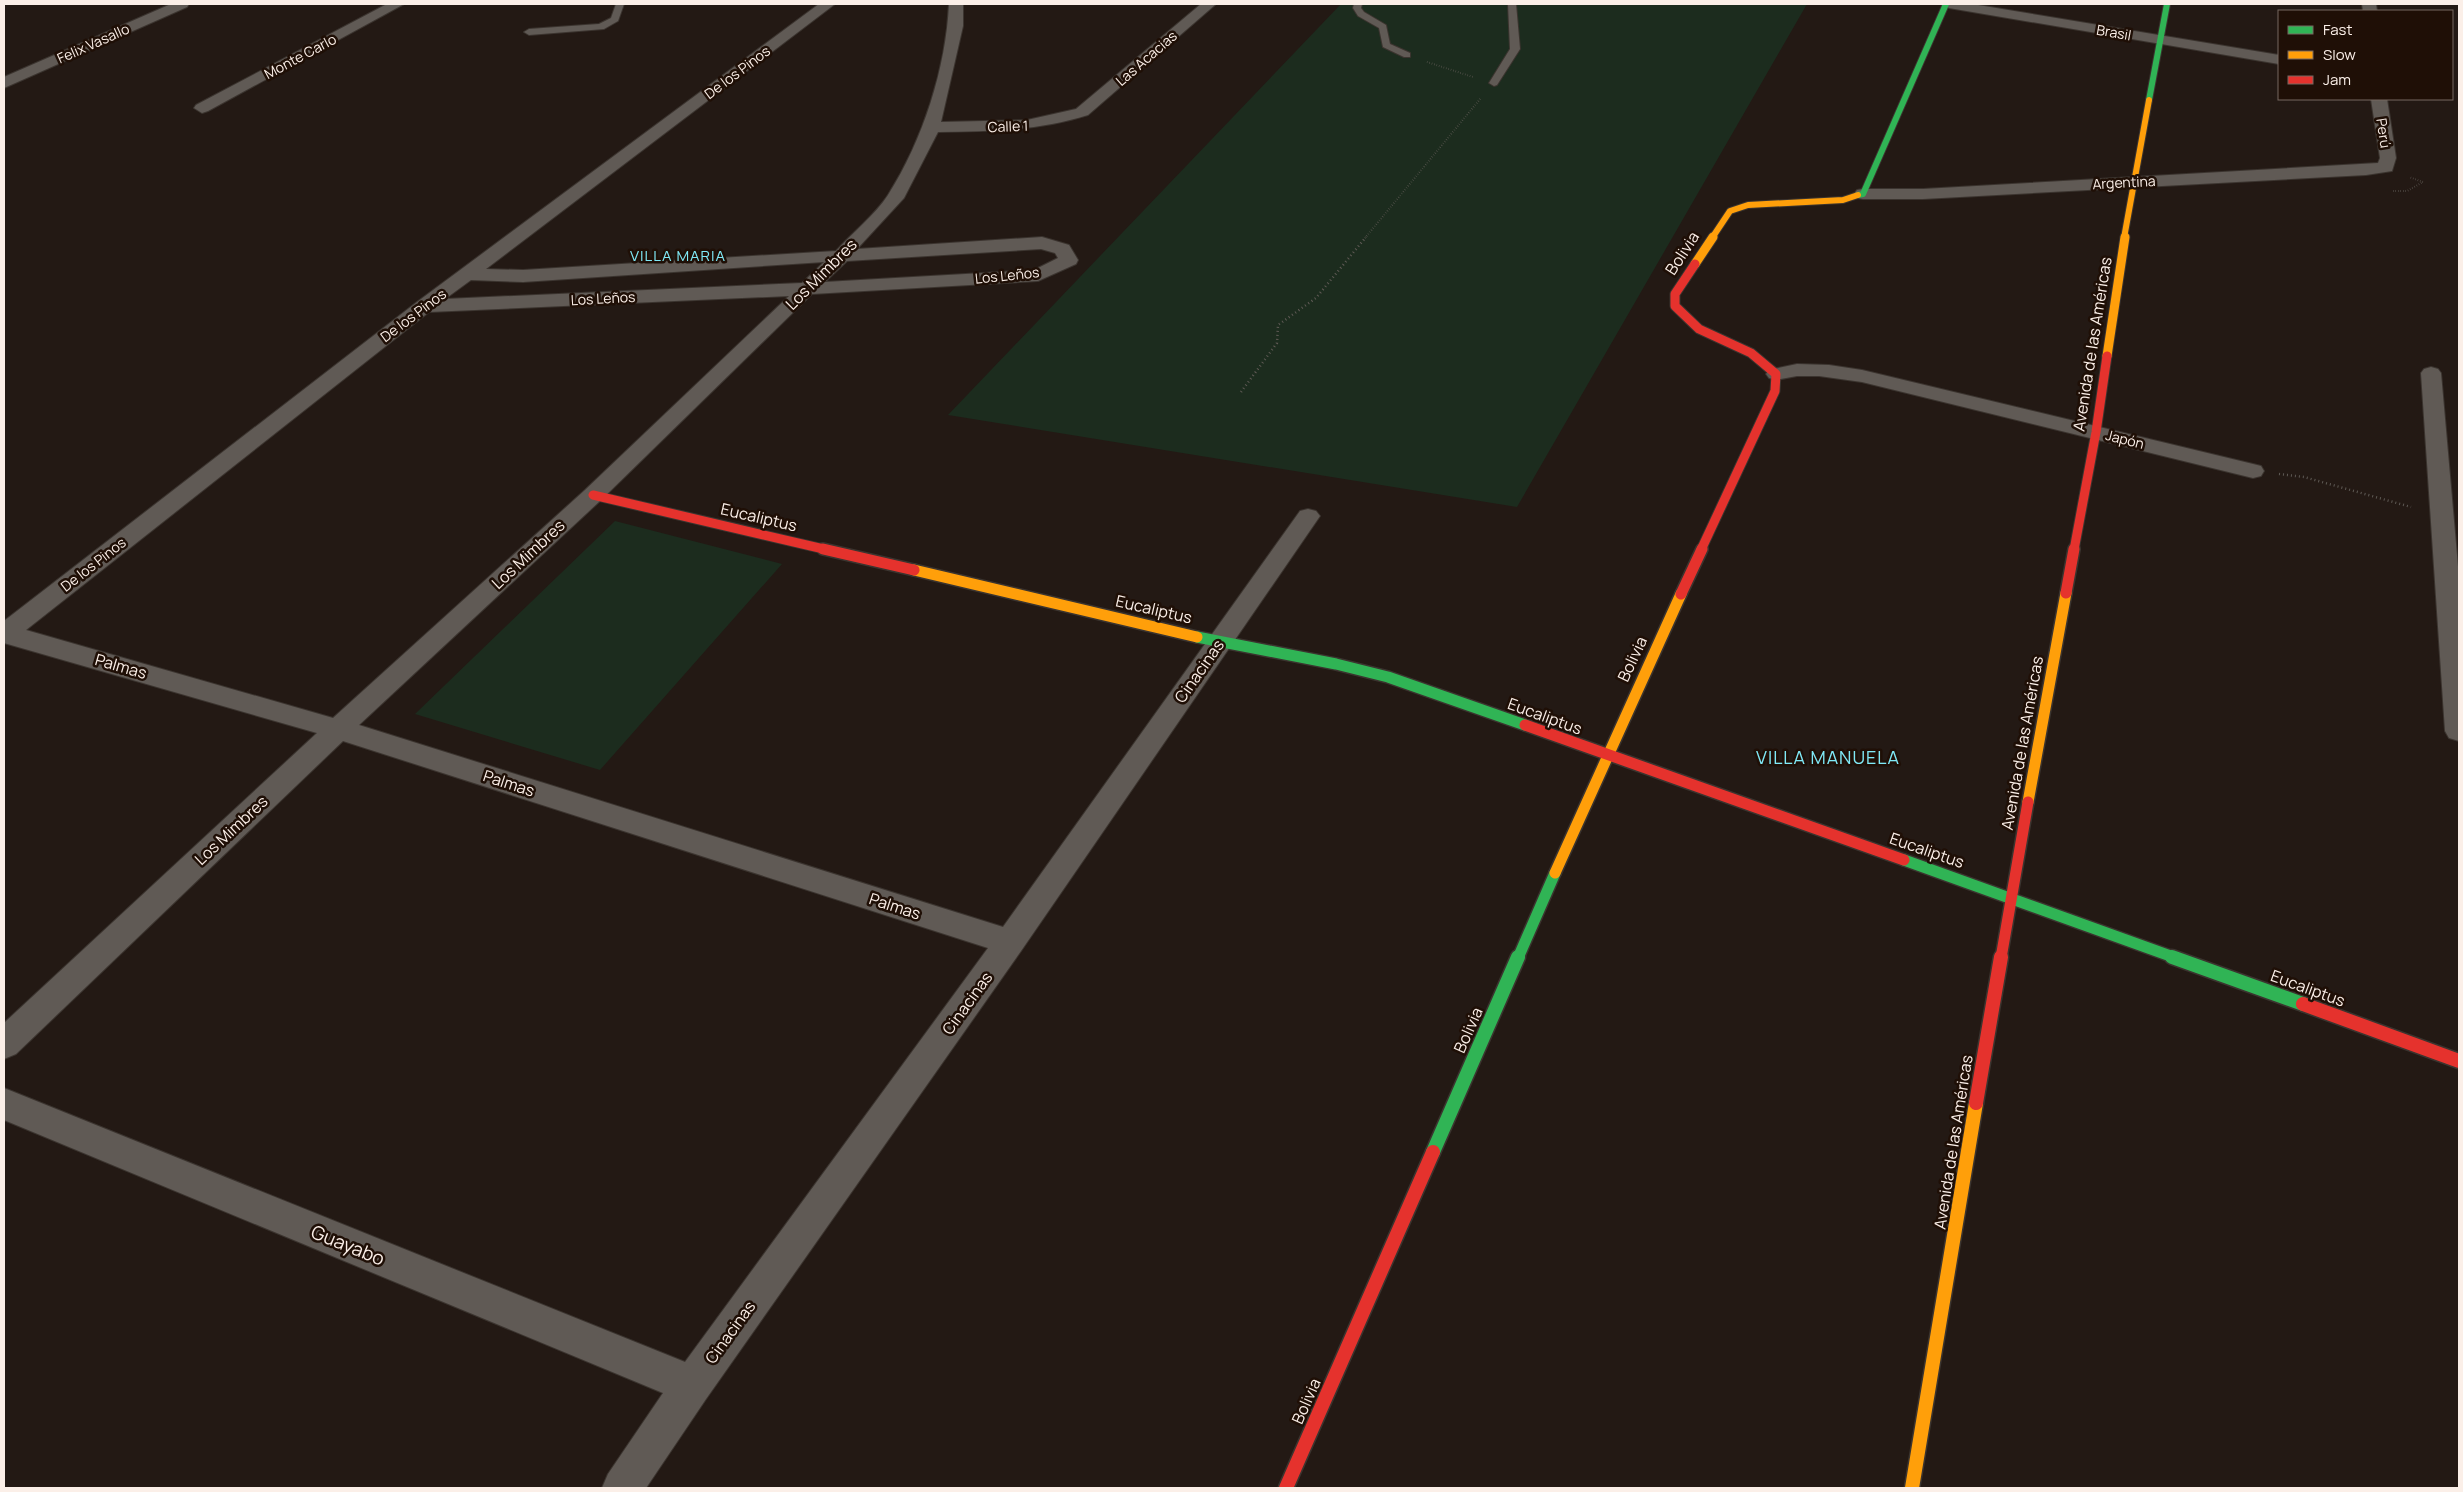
<svg xmlns="http://www.w3.org/2000/svg" width="2463" height="1492" font-family="Manrope,sans-serif">
<style>
.green{fill:#1c2c1e}
.lines{fill:none;stroke-linecap:round;stroke-linejoin:round}
.lane-casing{stroke:#3b342f;stroke-width:2}
.street-casing{stroke:#3b342f;stroke-width:2}
.fast-far2-casing{stroke:#3b342f;stroke-width:8}
.fast-far1-casing{stroke:#3b342f;stroke-width:14}
.fast-casing{stroke:#3b342f;stroke-width:17}
.slow-far3-casing{stroke:#3b342f;stroke-width:8}
.slow-far2-casing{stroke:#3b342f;stroke-width:11}
.slow-far1-casing{stroke:#3b342f;stroke-width:14}
.slow-casing{stroke:#3b342f;stroke-width:17}
.jam-far2-casing{stroke:#3b342f;stroke-width:11}
.jam-far1-casing{stroke:#3b342f;stroke-width:14}
.jam-casing{stroke:#3b342f;stroke-width:17}
.path-far1{stroke:#5f5a55;stroke-width:2;stroke-dasharray:0.5 2;stroke-linecap:butt}
.path{stroke:#5f5a55;stroke-width:2.5;stroke-dasharray:1 3;stroke-linecap:butt}
.lane{fill:#605a55;fill-rule:evenodd}
.street{fill:#605a55;fill-rule:evenodd}
.fast-far2{stroke:#30b455;stroke-width:6}
.fast-far1{stroke:#30b455;stroke-width:11}
.fast{stroke:#30b455;stroke-width:14}
.slow-far3{stroke:#ff9f0a;stroke-width:6}
.slow-far2{stroke:#ff9f0a;stroke-width:9}
.slow-far1{stroke:#ff9f0a;stroke-width:11}
.slow{stroke:#ff9f0a;stroke-width:14}
.jam-far2{stroke:#e5322d;stroke-width:9}
.jam-far1{stroke:#e5322d;stroke-width:11}
.jam{stroke:#e5322d;stroke-width:14}
.labels{text-anchor:middle;dominant-baseline:central;stroke-width:5;stroke-linejoin:round;paint-order:stroke}
.far-street-label{font-size:14px;fill:#fbefe8;stroke:#1f0f06}
.far-neighbourhood-label{font-size:15px;letter-spacing:1px;fill:#80eaf8;stroke:#1f0f06}
.street-label{font-size:16px;fill:#fbefe8;stroke:#1f0f06}
.neighbourhood-label{font-size:18px;letter-spacing:1px;fill:#80eaf8;stroke:#1f0f06}
.near-street-label{font-size:19px;fill:#fbefe8;stroke:#1f0f06}
</style>
<rect width="100%" height="100%" fill="#231914"/>
<path class="green" d="M 1341,4 L 1807,4 L 1517,507 L 948,415 Z
M 615,521 L 782,564 L 600,770 L 415,714 Z"/>
<g class="lines">
<g class="lane-casing">
<path id="lane" d="M 616,4 L 624,4 L 618,21 L 604,29 L 529,35 L 524,32 L 529,29 L 599,24 L 611,18 Z
M 1354,4 L 1362,4 L 1361,8 L 1364,12 L 1386,25 L 1390,44 L 1410,53 L 1410,57 L 1404,57 L 1383,47 L 1379,28 L 1358,16 L 1353,8 Z
M 1508,4 L 1516,4 L 1520,49 L 1497,85 L 1494,86 L 1489,83 L 1510,49 Z"/>
</g>
<g class="street-casing">
<path id="street" d="M 171,4 L 189,4 L 187,7 L 4,88 L 4,77 Z
M 387,4 L 404,4 L 208,111 L 202,113 L 194,108 L 196,105 Z
M 819,4 L 835,4 L 486,269 L 523,270 L 836,251 C 852,233 875,215 888,195 C 923,140 946,68 949,4 L 963,4 L 963,26 L 941,122 L 1027,120 L 1076,109 L 1201,4 L 1216,4 L 1088,115 C 1038,131 989,131 938,132 L 904,198 L 857,249 L 1042,237 L 1069,245 L 1078,260 L 1076,264 L 1038,281 L 812,294 L 601,500 L 359,725 L 1003,927 L 1300,511 L 1308,509 L 1316,511 L 1320,516 L 1021,951 L 706,1399 L 646,1488 L 602,1488 L 608,1474 L 663,1393 L 4,1120 L 4,1088 L 685,1362 L 988,948 L 343,741 L 16,1054 L 4,1059 L 4,1023 L 317,733 L 4,643 L 4,621 L 417,302 ZM 1041,249 L 1055,253 L 1058,258 L 1034,270 L 825,282 L 847,261 ZM 824,262 L 802,283 L 445,299 L 471,280 L 523,282 ZM 789,296 L 585,490 L 333,718 L 26,630 L 429,312 Z
M 1942,4 L 1972,4 L 2279,55 L 2279,64 L 1949,8 Z
M 2362,4 L 2376,4 L 2377,11 L 2363,11 Z
M 2371,99 L 2387,99 L 2396,158 L 2392,171 L 2366,175 L 1923,199 L 1863,199 L 1857,198 L 1854,194 L 1857,190 L 1863,189 L 1923,189 L 2378,163 L 2380,158 Z
M 1797,364 L 1829,365 L 1862,370 L 2253,464 L 2261,466 L 2264,471 L 2261,476 L 2253,478 L 1862,382 L 1819,376 L 1797,376 L 1776,380 L 1769,378 L 1766,374 L 1769,370 Z
M 2431,367 L 2438,369 L 2441,373 L 2459,578 L 2459,741 L 2449,738 L 2445,731 L 2421,373 L 2424,369 Z"/>
</g>
<g class="fast-far2-casing">
<path id="fast-far2" d="M 2149,100 L 2167,4
M 1858,195 L 1863,194 L 1946,4"/>
</g>
<g class="fast-far1-casing">
<path id="fast-far1" d="M 1197,637 L 1336,664 L 1388,677 L 1525,725
M 1904,860 L 2176,958
M 1518,958 L 1555,873"/>
</g>
<g class="fast-casing">
<path id="fast" d="M 2172,957 L 2303,1004
M 1433,1152 L 1518,957"/>
</g>
<g class="slow-far3-casing">
<path id="slow-far3" d="M 1712,238 L 1730,211 L 1748,205 L 1843,200 L 1858,195
M 2124,238 L 2149,100"/>
</g>
<g class="slow-far2-casing">
<path id="slow-far2" d="M 1695,264 L 1713,237
M 2107,356 L 2125,237"/>
</g>
<g class="slow-far1-casing">
<path id="slow-far1" d="M 914,570 L 1197,637
M 2028,802 L 2066,593
M 1555,873 L 1681,594"/>
</g>
<g class="slow-casing">
<path id="slow" d="M 1912,1488 L 1976,1103"/>
</g>
<g class="jam-far2-casing">
<path id="jam-far2" d="M 1695,264 L 1675,294 L 1675,306 L 1699,329 L 1751,353 L 1776,374 L 1775,391 L 1701,550
M 593,495 L 828,550
M 2074,550 L 2096,432 L 2107,356"/>
</g>
<g class="jam-far1-casing">
<path id="jam-far1" d="M 823,549 L 914,570
M 2066,593 L 2074,549
M 1681,594 L 1702,549
M 1525,725 L 1904,860
M 2001,958 L 2028,802"/>
</g>
<g class="jam-casing">
<path id="jam" d="M 2303,1004 L 2459,1061
M 1976,1103 L 2001,957
M 1286,1488 L 1433,1152"/>
</g>
<path class="path-far1" d="M 1427,62 L 1473,77
M 2393,191 L 2407,191 L 2423,182 L 2409,177
M 1365,238 L 1481,98"/>
<path class="path" d="M 1241,392 L 1277,343 L 1278,325 L 1316,298 L 1366,237
M 2279,474 L 2304,477 L 2411,507"/>
<use href="#lane" class="lane"/>
<use href="#street" class="street"/>
<use href="#fast-far2" class="fast-far2"/>
<use href="#fast-far1" class="fast-far1"/>
<use href="#fast" class="fast"/>
<use href="#slow-far3" class="slow-far3"/>
<use href="#slow-far2" class="slow-far2"/>
<use href="#slow-far1" class="slow-far1"/>
<use href="#slow" class="slow"/>
<use href="#jam-far2" class="jam-far2"/>
<use href="#jam-far1" class="jam-far1"/>
<use href="#jam" class="jam"/>
</g>
<g class="labels">
<g class="far-street-label">
<text transform="translate(2114 32) rotate(10)">Brasil</text>
<text transform="translate(93 43) rotate(-24)">Felix Vasallo</text>
<text transform="translate(300 56) rotate(-28)">Monte Carlo</text>
<text transform="translate(1146 58) rotate(-41)">Las Acacias</text>
<text transform="translate(737 72) rotate(-37)">De los Pinos</text>
<text transform="translate(1008 126) rotate(-2)">Calle 1</text>
<text transform="translate(2384 133) rotate(81)">Perú</text>
<text transform="translate(2124 182) rotate(-3)">Argentina</text>
<text transform="translate(1007 275) rotate(-6)">Los Leños</text>
<text transform="translate(603 298) rotate(-3)">Los Leños</text>
<text transform="translate(413 315) rotate(-37)">De los Pinos</text>
<text transform="translate(2125 439) rotate(14)">Japón</text>
<text transform="translate(93 564) rotate(-38)">De los Pinos</text>
</g>
<g class="far-neighbourhood-label">
<text x="678" y="255">VILLA MARIA</text>
</g>
<g class="street-label">
<text transform="translate(1682 253) rotate(-57)">Bolivia</text>
<text transform="translate(821 274) rotate(-45)">Los Mimbres</text>
<text transform="translate(2092 344) rotate(-81)">Avenida de las Américas</text>
<text transform="translate(759 517) rotate(13)">Eucaliptus</text>
<text transform="translate(528 554) rotate(-43)">Los Mimbres</text>
<text transform="translate(1154 609) rotate(13)">Eucaliptus</text>
<text transform="translate(1632 659) rotate(-65)">Bolivia</text>
<text transform="translate(121 666) rotate(16)">Palmas</text>
<text transform="translate(1199 671) rotate(-55)">Cinacinas</text>
<text transform="translate(1545 716) rotate(20)">Eucaliptus</text>
<text transform="translate(2022 743) rotate(-80)">Avenida de las Américas</text>
<text transform="translate(509 783) rotate(18)">Palmas</text>
<text transform="translate(231 830) rotate(-43)">Los Mimbres</text>
<text transform="translate(1927 850) rotate(19)">Eucaliptus</text>
<text transform="translate(895 906) rotate(18)">Palmas</text>
<text transform="translate(2308 988) rotate(20)">Eucaliptus</text>
<text transform="translate(967 1003) rotate(-54)">Cinacinas</text>
<text transform="translate(1468 1030) rotate(-66)">Bolivia</text>
<text transform="translate(1953 1142) rotate(-81)">Avenida de las Américas</text>
<text transform="translate(730 1332) rotate(-54)">Cinacinas</text>
<text transform="translate(1306 1401) rotate(-66)">Bolivia</text>
</g>
<g class="neighbourhood-label">
<text x="1828" y="757">VILLA MANUELA</text>
</g>
<g class="near-street-label">
<text transform="translate(348 1245) rotate(22)">Guayabo</text>
</g>
</g>
<rect width="2463" height="1492" fill="none" stroke="#fbefe8" stroke-width="10"/>
<rect x="2278" y="10" width="175" height="90" fill="#1f0f06" stroke="#776960"/>
<rect x="2288" y="26" width="25" height="8" fill="#30b455" stroke="#776960"/>
<text x="2323" y="35" font-size="15" fill="#fbefe8">Fast</text>
<rect x="2288" y="51" width="25" height="8" fill="#ff9f0a" stroke="#776960"/>
<text x="2323" y="60" font-size="15" fill="#fbefe8">Slow</text>
<rect x="2288" y="76" width="25" height="8" fill="#e5322d" stroke="#776960"/>
<text x="2323" y="85" font-size="15" fill="#fbefe8">Jam</text>
</svg>
